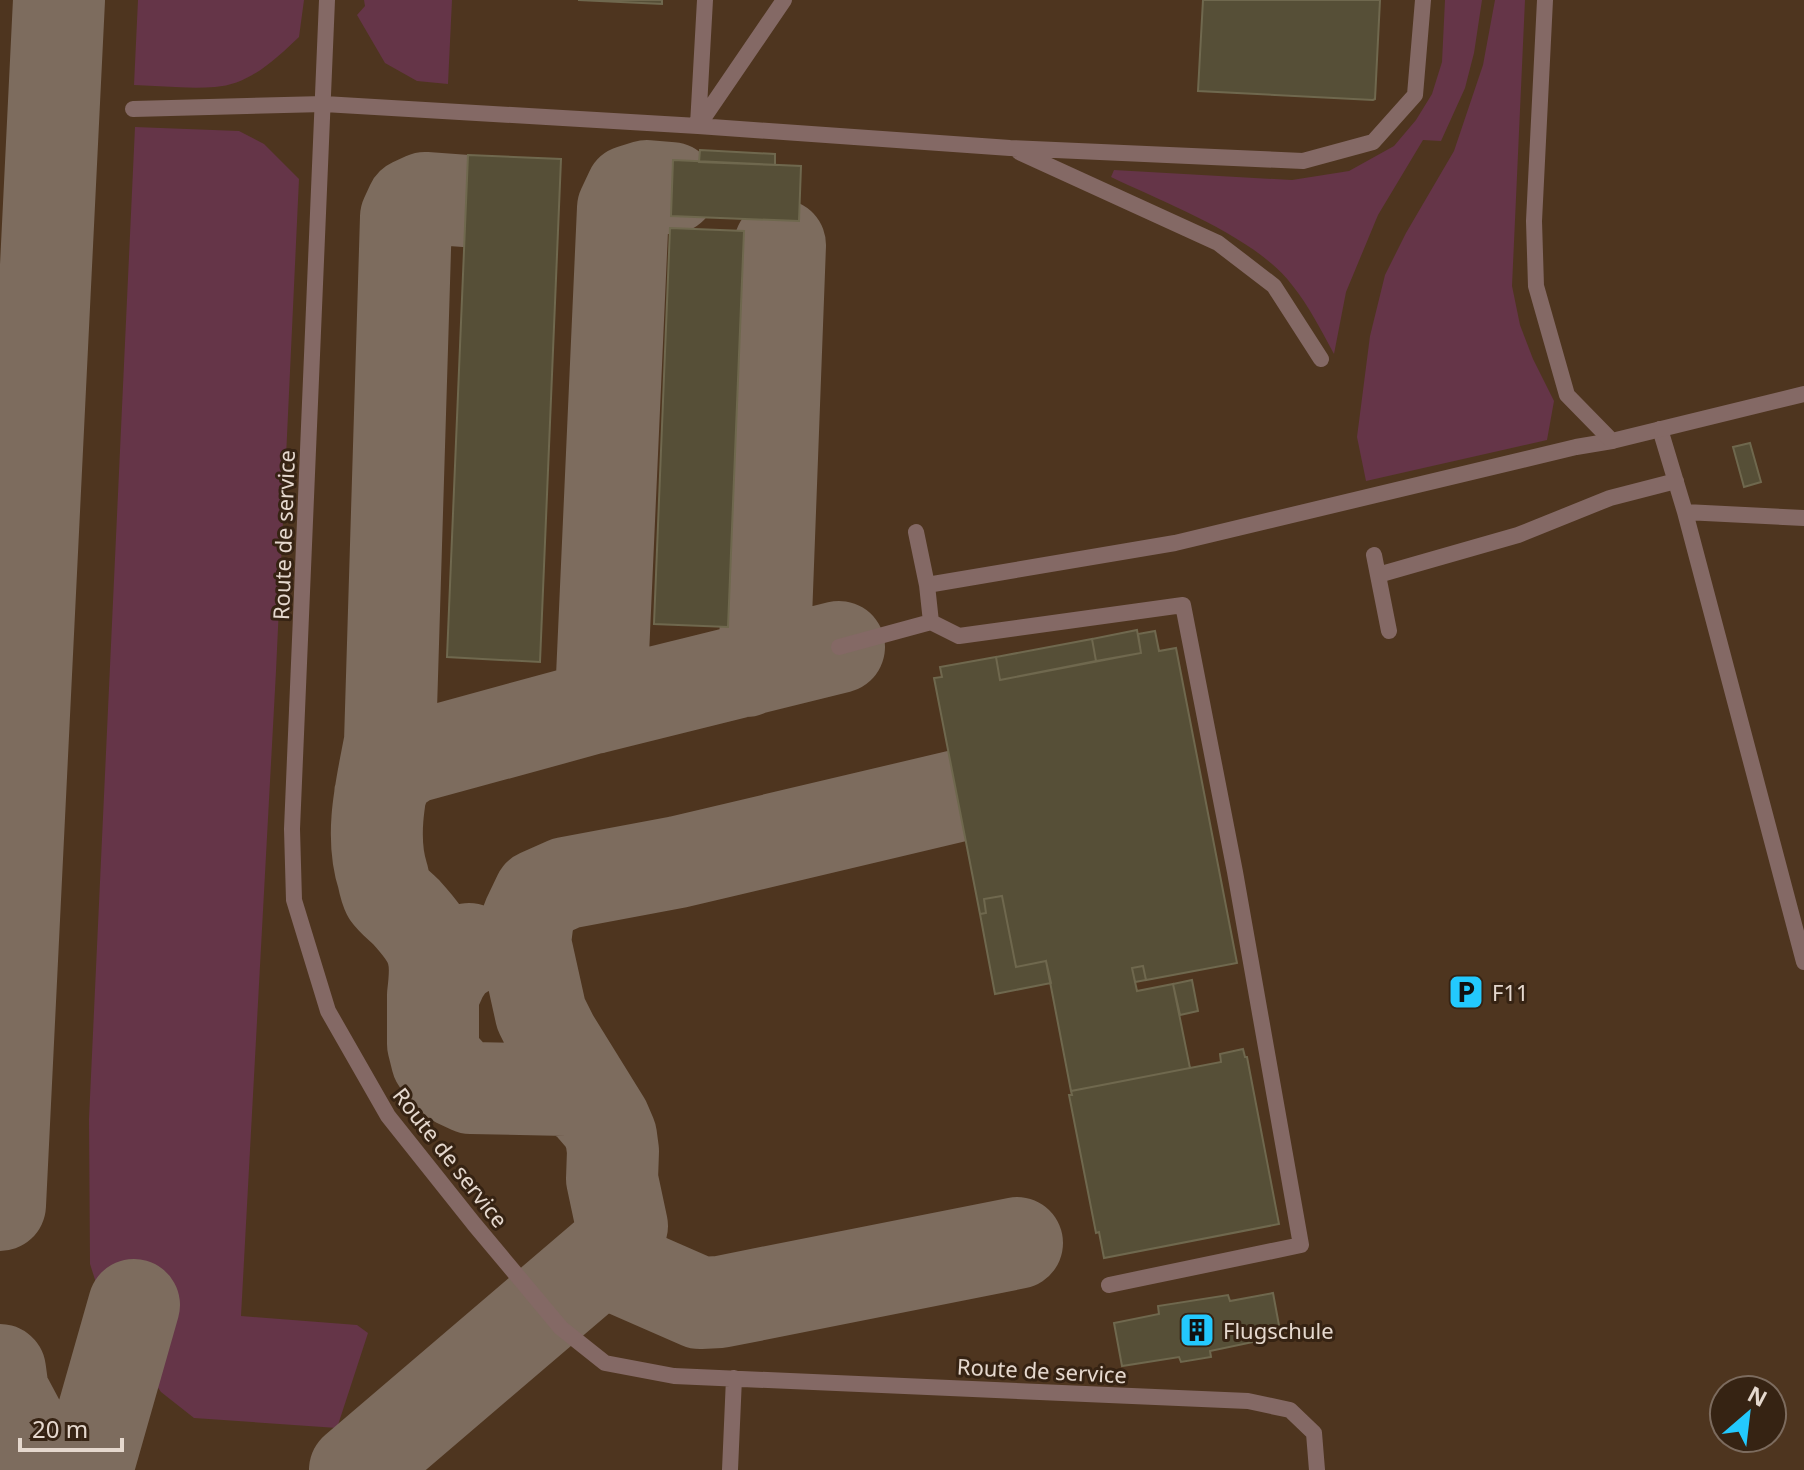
<svg xmlns="http://www.w3.org/2000/svg" width="1804" height="1470" font-family="'Noto Sans',sans-serif">
<rect width="100%" height="100%" fill="#402d1c"/>
<path fill="#4e351f" fill-rule="evenodd" d="M 0,0 L 1804,0 L 1804,1470 L 0,1470 ZM 1724,1390 L 1772,1390 L 1772,1438 L 1724,1438 Z"/>
<path fill="#653548" d="M 138,0 L 304,0 L 299,37 C 276,59 249,85 215,87 C 189,89 161,86 134,85 Z
M 364,0 L 452,0 L 448,84 L 417,81 L 385,63 L 357,15 L 365,6 Z
M 1445,0 L 1482,0 L 1474,53 L 1465,88 L 1441,141 L 1423,140 L 1378,215 L 1346,292 L 1334,354 C 1321,330 1309,306 1292,285 C 1256,237 1165,203 1111,177 L 1114,170 L 1292,180 L 1349,171 L 1394,146 L 1416,120 L 1432,94 L 1442,62 Z
M 1495,0 L 1525,0 L 1512,286 L 1520,325 L 1533,359 L 1554,401 L 1547,440 L 1366,481 L 1357,437 L 1370,336 L 1385,275 L 1406,233 L 1454,151 L 1483,65 Z
M 135,127 L 239,131 L 264,144 L 299,179 L 276,671 L 241,1316 L 357,1325 L 368,1333 L 337,1428 L 194,1418 L 161,1392 L 105,1311 L 90,1264 L 89,1119 Z"/>
<g fill="none" stroke-linecap="round" stroke-linejoin="round">
<path stroke="#7d6c5e" stroke-width="92" d="M 746,671 L 757,660 L 765,644 L 780,245
M 593,708 L 601,699 L 623,208 L 631,191 L 647,186 L 671,188
M 380,795 L 388,773 L 410,758 L 593,708 L 839,647
M 469,949 L 452,960 L 442,975 L 433,995 L 433,1044 L 437,1060 L 456,1081 L 471,1088 L 567,1090 L 586,1100 L 605,1122
M 433,995 C 438,954 434,943 406,912 C 400,906 393,901 388,894 C 386,890 384,882 383,877 C 369,834 382,785 390,742 L 406,217 L 412,204 L 425,198 L 466,201
M 0,1205 L 59,0
M 592,1268 L 605,1266 L 620,1268 L 700,1303 L 720,1302 L 1017,1243
M 0,1370 L 3,1392 L 35,1452 L 54,1470
M 87,1470 L 134,1305
M 355,1470 L 616,1247 L 622,1226 L 612,1179 L 613,1151 L 611,1136 L 605,1122 L 553,1038 L 541,1014 L 525,942 L 528,918 L 539,895 L 566,883 L 678,862 L 957,796"/>
</g>
<path fill="#564f37" stroke="#6f684e" stroke-width="2" d="M 578,0 L 662,0 L 662,4 Z
M 1203,0 L 1380,0 L 1375,99 L 1373,100 L 1198,91 Z
M 700,150 L 775,154 L 775,165 L 699,162 Z
M 468,155 L 561,159 L 540,662 L 447,657 Z
M 673,160 L 801,166 L 799,221 L 671,216 Z
M 670,228 L 744,231 L 728,627 L 654,624 Z
M 1750,443 L 1761,482 L 1744,487 L 1733,447 Z
M 1137,630 L 1141,653 L 1096,661 L 1092,639 Z
M 1155,631 L 1159,651 L 1176,648 L 1237,963 L 1146,980 L 1143,966 L 1132,968 L 1137,991 L 1173,984 L 1190,1068 L 1071,1091 L 1046,961 L 1016,967 L 1002,896 L 984,899 L 986,913 L 980,914 L 934,678 L 942,677 L 940,667 L 996,657 L 1000,680 L 1141,653 L 1138,634 Z
M 1092,639 L 1096,661 L 1000,680 L 996,657 Z
M 1002,896 L 1016,967 L 1046,961 L 1051,983 L 995,994 L 980,914 L 986,913 L 984,899 Z
M 1143,966 L 1146,980 L 1135,982 L 1132,968 Z
M 1192,980 L 1198,1011 L 1180,1015 L 1173,984 Z
M 1243,1049 L 1245,1057 L 1247,1057 L 1279,1224 L 1104,1258 L 1099,1232 L 1096,1233 L 1069,1095 L 1072,1095 L 1071,1091 L 1221,1062 L 1220,1054 Z
M 1273,1293 L 1281,1336 L 1210,1351 L 1211,1357 L 1181,1362 L 1179,1357 L 1122,1366 L 1114,1323 L 1159,1314 L 1158,1306 L 1228,1295 L 1230,1301 Z"/>
<g fill="none" stroke-linecap="round" stroke-linejoin="round">
<path stroke="#846965" stroke-width="16" d="M 327,0 L 292,829 L 294,900 L 328,1011 L 388,1116 L 474,1224 L 561,1328 L 605,1363 L 674,1376 L 1248,1401 L 1290,1410 L 1314,1433 L 1317,1470
M 133,109 L 324,104 L 698,126 L 1010,148 L 1303,161 L 1373,142 L 1415,95 L 1423,0
M 698,125 L 705,0
M 698,126 L 784,0
M 1019,152 L 1218,243 L 1274,286 L 1321,359
M 1660,429 L 1685,512
M 1804,518 L 1685,512 L 1804,962
M 916,532 L 927,585
M 1374,555 L 1389,631
M 1378,575 L 1518,535 L 1610,498 L 1676,481
M 931,622 L 927,585 L 1175,543 L 1576,447 L 1612,441
M 839,647 L 931,622 L 959,636 L 1183,605 L 1235,872 L 1301,1245 L 1109,1285
M 730,1470 L 734,1378"/>
<path stroke="#846965" stroke-width="16" d="M 1545,0 L 1534,221 L 1536,286 L 1567,395 L 1612,441 L 1804,394"/>
</g>
<defs>
<symbol id="parking-square" viewBox="-11 -11 22 22"><rect x="-9" y="-9" width="18" height="18" rx="4" fill="#23c9fe" stroke="#362313"/><path d="M-3.5-5.5H1a3.5 3.5 0 0 1 0 7H-1V5.5H-3.5ZM-1-3.4V-.6H.8a1.4 1.4 0 0 0 0-2.8Z" fill="#111"/></symbol>
<symbol id="building-square" viewBox="-11 -11 22 22"><rect x="-9" y="-9" width="18" height="18" rx="4" fill="#23c9fe" stroke="#362313"/><path d="M-4-6H4V6H1V3H-1V6H-4ZM-2.5-4.3h1.7v1.8h-1.7ZM.8-4.3h1.7v1.8H.8ZM-2.5-1h1.7V.8h-1.7ZM.8-1h1.7V.8H.8Z" fill="#111"/></symbol>
</defs>
<g fill-rule="evenodd">
<use href="#parking-square" x="1446" y="972" width="40" height="40"/>
<use href="#building-square" x="1177" y="1310" width="40" height="40"/>
</g>
<g text-anchor="middle" dominant-baseline="central" stroke-width="6" stroke-linejoin="round" paint-order="stroke">
<g font-size="22" fill="#e5d8ce" stroke="#362313">
<text transform="translate(283 535) rotate(-88)">Route de service</text>
<text transform="translate(451 1157) rotate(52)">Route de service</text>
<text transform="translate(1042 1370) rotate(3)">Route de service</text>
</g>
<g font-size="22" fill="#e5d8ce" stroke="#362313" text-anchor="start">
<text x="1492" y="992">F11</text>
<text x="1223" y="1330">Flugschule</text>
</g>
</g>
<g transform="translate(1748 1414) rotate(28)"><circle r="38" fill="#362313" stroke="#7c6b5e" stroke-width="2"/>
<path d="M0-6L14 30L0 20L-14 30Z" fill="#23c9fe"/>
<text y="-12" font-size="22" font-weight="bold" text-anchor="middle" fill="#e5d8ce">N</text>
</g>
<path d="M20 1438v12h102v-12" fill="none" stroke="#e5d8ce" stroke-width="4"/>
<text x="32" y="1438" font-size="24" fill="#e5d8ce" stroke="#362313" stroke-width="6" paint-order="stroke">20 m</text>
</svg>
